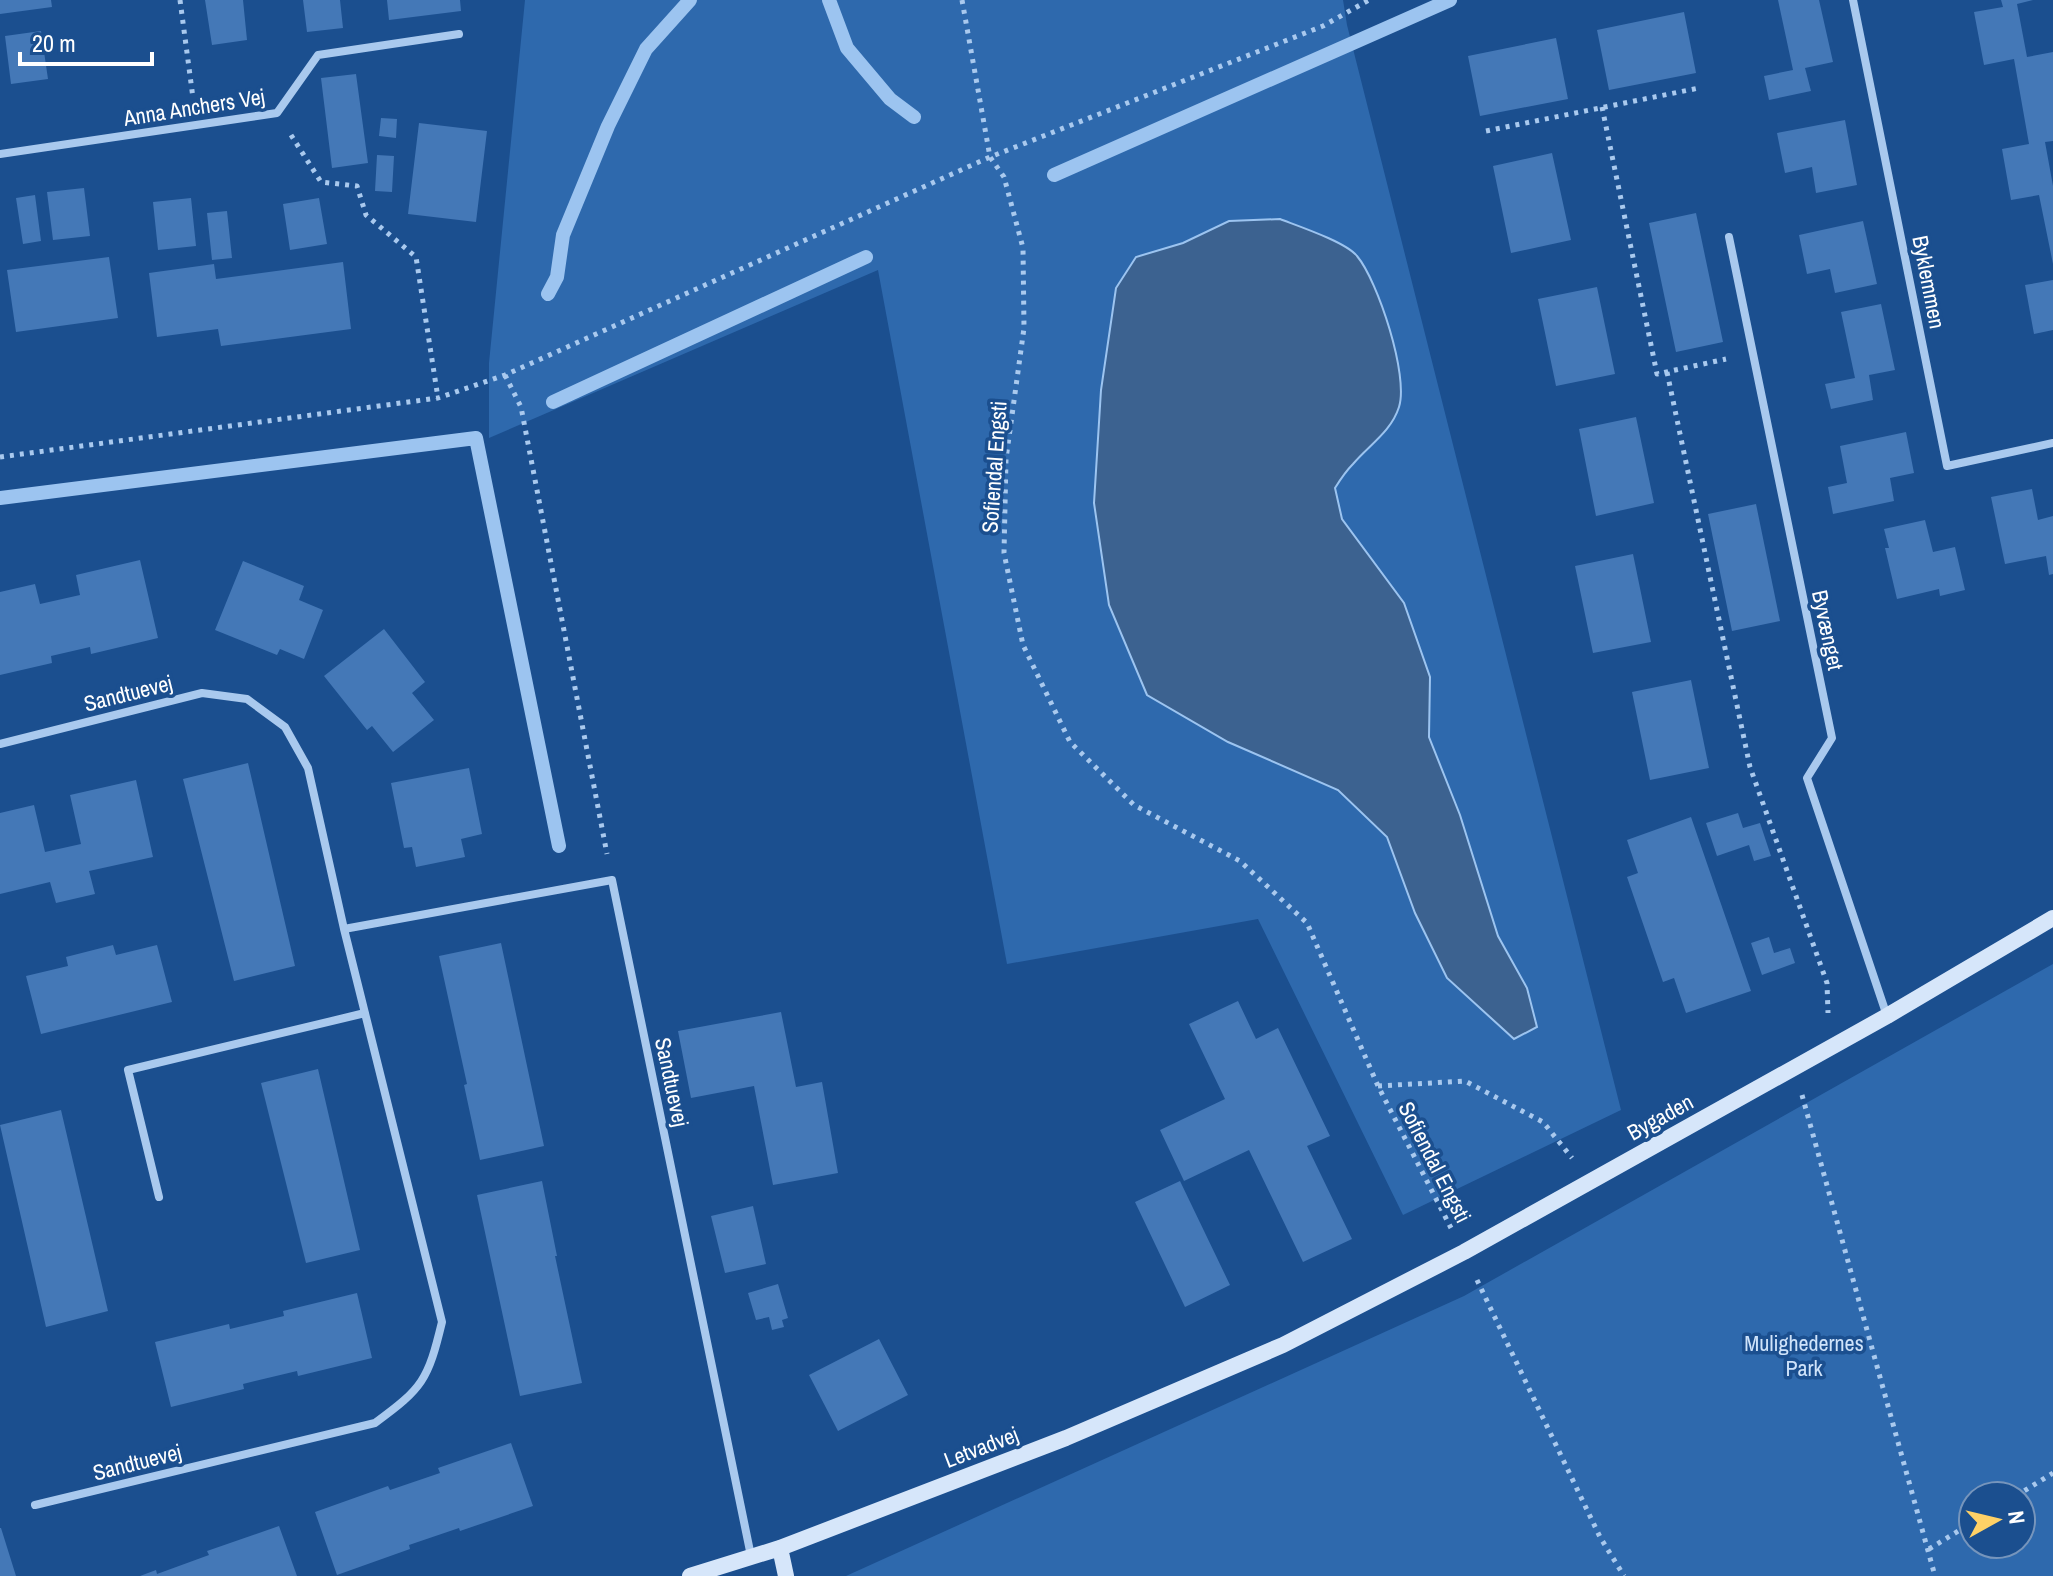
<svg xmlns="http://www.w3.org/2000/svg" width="2053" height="1576" font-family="'Archivo Narrow',sans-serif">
<rect width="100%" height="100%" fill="#1b4f8f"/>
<path fill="#2e69ad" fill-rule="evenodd" d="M 525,0 L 1343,0 L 1347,25 L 1621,1110 L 1403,1215 L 1258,919 L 1007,964 L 878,270 L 489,438 L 489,363 Z
M 2053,964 L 2053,1576 L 846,1576 L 1464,1296 ZM 1973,1496 L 2021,1496 L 2021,1544 L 1973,1544 Z"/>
<path fill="#3c6290" stroke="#9cc4f0" stroke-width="2" d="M 1280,219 C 1298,226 1346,242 1357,256 C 1378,281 1409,376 1399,407 C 1391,432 1369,445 1353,464 C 1346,471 1340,480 1335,488 L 1342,519 L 1404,603 L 1430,677 L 1429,737 L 1460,815 L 1498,936 L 1527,988 L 1537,1027 L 1514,1039 L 1447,978 L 1415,913 L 1387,837 L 1338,790 L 1228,742 L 1147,695 L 1109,605 L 1094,503 L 1101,390 L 1116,288 L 1136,257 L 1183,243 L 1229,221 Z"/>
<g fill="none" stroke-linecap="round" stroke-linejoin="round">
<path stroke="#9cc4f0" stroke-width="14" d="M 829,0 L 847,48 L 890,99 L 914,117
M 1054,175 L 1450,0
M 548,294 L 557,277 L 563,235 L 608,126 L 646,49 L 690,0
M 553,402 L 866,257
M 0,498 L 476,438 L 559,846"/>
</g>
<path fill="#4478b7" d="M 0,0 L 51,0 L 52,7 L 0,14 Z
M 205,0 L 243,0 L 247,40 L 212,45 Z
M 303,0 L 340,0 L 343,28 L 307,32 Z
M 387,0 L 460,0 L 461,11 L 389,20 Z
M 1778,0 L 1819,0 L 1833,62 L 1805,68 L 1811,91 L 1769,100 L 1764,76 L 1793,70 Z
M 2001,0 L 2033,0 L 2017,4 L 2027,57 L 2053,52 L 2053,141 L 2045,142 L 2053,186 L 2053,264 L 2039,195 L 2011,200 L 2002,149 L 2029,144 L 2014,59 L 1984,65 L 1974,12 L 2003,7 Z
M 1684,12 L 1696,73 L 1609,90 L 1597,30 Z
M 41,31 L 48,79 L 11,84 L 5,36 Z
M 1556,38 L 1568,99 L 1480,116 L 1468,56 Z
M 356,74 L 368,163 L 332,168 L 321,78 Z
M 381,118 L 397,119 L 396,138 L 379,136 Z
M 1845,120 L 1857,185 L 1816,193 L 1812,167 L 1785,173 L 1777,133 Z
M 419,123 L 487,131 L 476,222 L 408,214 Z
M 1552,153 L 1571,240 L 1511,253 L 1493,166 Z
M 377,155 L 394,156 L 392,192 L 375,191 Z
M 84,188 L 90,236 L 53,240 L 47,192 Z
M 35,195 L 41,241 L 23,244 L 16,198 Z
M 191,198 L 196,246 L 158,250 L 153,202 Z
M 319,198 L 327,244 L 290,250 L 283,204 Z
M 227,211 L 232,258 L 212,260 L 207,213 Z
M 1696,213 L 1723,342 L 1676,352 L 1649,223 Z
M 1863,221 L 1877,284 L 1835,293 L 1830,269 L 1807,274 L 1799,235 Z
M 109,257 L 118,318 L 16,332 L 7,270 Z
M 343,262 L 351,329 L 221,346 L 218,329 L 157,337 L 149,273 L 214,264 L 216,279 Z
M 2053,280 L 2053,330 L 2034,334 L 2025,285 Z
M 1597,287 L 1615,374 L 1556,386 L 1538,299 Z
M 1881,304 L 1895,370 L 1869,375 L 1873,400 L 1831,409 L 1825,384 L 1855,378 L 1841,312 Z
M 1636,417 L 1654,503 L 1596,516 L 1579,429 Z
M 1906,432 L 1914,473 L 1890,478 L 1894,501 L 1833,514 L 1828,487 L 1847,483 L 1840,446 Z
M 2032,489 L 2038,520 L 2053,516 L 2053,574 L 2049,575 L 2046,556 L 2005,564 L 1991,497 Z
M 1756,504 L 1780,621 L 1732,631 L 1708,514 Z
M 1925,520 L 1933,552 L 1955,547 L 1965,590 L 1940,596 L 1939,589 L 1897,599 L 1885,548 L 1889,548 L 1884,529 Z
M 1633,554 L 1651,642 L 1593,653 L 1575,566 Z
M 140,560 L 158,638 L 91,654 L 90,647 L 51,656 L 52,663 L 0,675 L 0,592 L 35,584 L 40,604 L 80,595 L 76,575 Z
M 243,561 L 304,586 L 299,600 L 323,610 L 304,659 L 280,649 L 277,655 L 215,630 Z
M 384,629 L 425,682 L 412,693 L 434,720 L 393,752 L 372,726 L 367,730 L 324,676 Z
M 1691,680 L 1709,768 L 1650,780 L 1632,692 Z
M 248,763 L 295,966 L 234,981 L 183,779 Z
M 469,768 L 482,834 L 461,839 L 465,857 L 416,867 L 412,847 L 404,848 L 391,783 Z
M 136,780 L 153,857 L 89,871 L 95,894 L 56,903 L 50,882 L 0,894 L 0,813 L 34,805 L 45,852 L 81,844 L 70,795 Z
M 1738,813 L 1743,828 L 1760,823 L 1771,856 L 1754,861 L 1749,845 L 1717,856 L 1706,823 Z
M 1691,817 L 1751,991 L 1686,1013 L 1674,978 L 1663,982 L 1627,877 L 1638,873 L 1627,840 Z
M 1769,937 L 1774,953 L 1790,948 L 1795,963 L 1762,975 L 1751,943 Z
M 501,943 L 544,1146 L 480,1160 L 464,1085 L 467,1084 L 439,956 Z
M 113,945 L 116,955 L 157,945 L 172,1002 L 41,1034 L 26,976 L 68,966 L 66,957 Z
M 1238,1001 L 1256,1039 L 1278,1028 L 1330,1136 L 1307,1146 L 1352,1239 L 1303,1262 L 1249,1150 L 1184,1181 L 1160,1130 L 1225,1099 L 1189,1024 Z
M 781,1012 L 796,1087 L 822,1082 L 838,1173 L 773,1185 L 754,1086 L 691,1098 L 678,1031 Z
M 318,1069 L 360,1250 L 306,1263 L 261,1083 Z
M 61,1110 L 108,1311 L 46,1327 L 0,1125 Z
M 542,1181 L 557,1256 L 555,1256 L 582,1383 L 520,1396 L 477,1195 Z
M 1180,1181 L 1230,1285 L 1185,1307 L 1135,1202 Z
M 753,1206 L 766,1264 L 725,1273 L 711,1216 Z
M 778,1284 L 788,1318 L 782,1320 L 784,1327 L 772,1330 L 769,1317 L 756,1320 L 748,1293 Z
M 357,1293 L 372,1358 L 298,1376 L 297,1371 L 243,1384 L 244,1389 L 171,1407 L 155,1342 L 229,1324 L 230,1329 L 284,1316 L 283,1311 Z
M 879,1339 L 908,1395 L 838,1431 L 809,1375 Z
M 511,1443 L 533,1506 L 460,1531 L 459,1528 L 409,1545 L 410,1549 L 337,1575 L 315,1512 L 388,1486 L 390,1490 L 440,1473 L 438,1468 Z
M 279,1526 L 297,1576 L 140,1576 L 156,1570 L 157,1574 L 209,1555 L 207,1551 Z
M 0,1528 L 1,1528 L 16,1576 L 0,1576 Z"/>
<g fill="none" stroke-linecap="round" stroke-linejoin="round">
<path stroke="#a9c9ee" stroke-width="5" stroke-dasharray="4 6" stroke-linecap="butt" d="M 180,0 L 193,98
M 962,0 L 990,157 L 1004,177 L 1023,248 L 1024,328 L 1006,459 L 1004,553 L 1023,645 L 1070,742 L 1134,805 L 1240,861 L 1307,923 L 1378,1086 L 1451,1228
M 1602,107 L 1657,374 L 1726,359
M 1486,131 L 1699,88
M 291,135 L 321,182 L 357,186 L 366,215 L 416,257 L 438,398
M 1667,372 L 1750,767 L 1827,983 L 1828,1013
M 505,375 L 521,407 L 607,854
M 0,457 L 438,398 L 505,375 L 990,157 L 1323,26 L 1369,0
M 1378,1086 L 1465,1081 L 1543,1122 L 1572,1158
M 1802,1095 L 1935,1576
M 1477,1280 L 1600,1537 L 1624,1576
M 2016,1496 L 2053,1473
M 1929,1549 L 1973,1522"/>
<path stroke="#a9c9ee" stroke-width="8" d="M 1853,0 L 1947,466 L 2053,443
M 0,154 L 277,113 L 318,55 L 459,34
M 1729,237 L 1832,738 L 1807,778 L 1887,1016
M 0,744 L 202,693 L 247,699 L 285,727 L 308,768 L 344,929 L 442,1322 C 428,1380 423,1388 375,1423 L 35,1505
M 344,929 L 612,880 L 751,1556
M 159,1197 L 128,1070 L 365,1013"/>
<path stroke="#d6e6fa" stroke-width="16" d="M 780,1548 L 786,1576
M 690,1576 L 780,1548 L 1066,1438 L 1283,1345 L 1464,1252 L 1887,1016 L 2053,918"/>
</g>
<g text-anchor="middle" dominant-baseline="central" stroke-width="7" stroke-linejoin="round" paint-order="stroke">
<g font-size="22" fill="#fff" stroke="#1b4f8f">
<text transform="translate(194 107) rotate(-9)">Anna Anchers Vej</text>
<text transform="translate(1929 282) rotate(79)">Byklemmen</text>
<text transform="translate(994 467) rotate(-86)">Sofiendal Engsti</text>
<text transform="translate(1828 630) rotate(78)">Byvænget</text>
<text transform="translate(128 693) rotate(-14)">Sandtuevej</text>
<text transform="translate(672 1082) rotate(78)">Sandtuevej</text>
<text transform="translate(1660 1117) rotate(-29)">Bygaden</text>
<text transform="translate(1435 1162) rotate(63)">Sofiendal Engsti</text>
<text transform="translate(981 1447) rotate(-21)">Letvadvej</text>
<text transform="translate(137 1462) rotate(-14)">Sandtuevej</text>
</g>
<g font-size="22" fill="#cfe3fa" stroke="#1b4f8f">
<text x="1804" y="1343">Mulighedernes<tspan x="1804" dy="25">Park</tspan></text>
</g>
</g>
<g transform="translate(1997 1520) rotate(82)"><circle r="38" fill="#1b4f8f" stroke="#7695bc" stroke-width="2"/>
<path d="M0-6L14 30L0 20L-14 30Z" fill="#ffd166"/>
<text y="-12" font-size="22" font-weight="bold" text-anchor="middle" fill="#ffffff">N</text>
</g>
<path d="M20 52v12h132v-12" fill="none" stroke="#ffffff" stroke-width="4"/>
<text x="32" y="52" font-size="24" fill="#ffffff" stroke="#1b4f8f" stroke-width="6" paint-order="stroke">20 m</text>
</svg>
